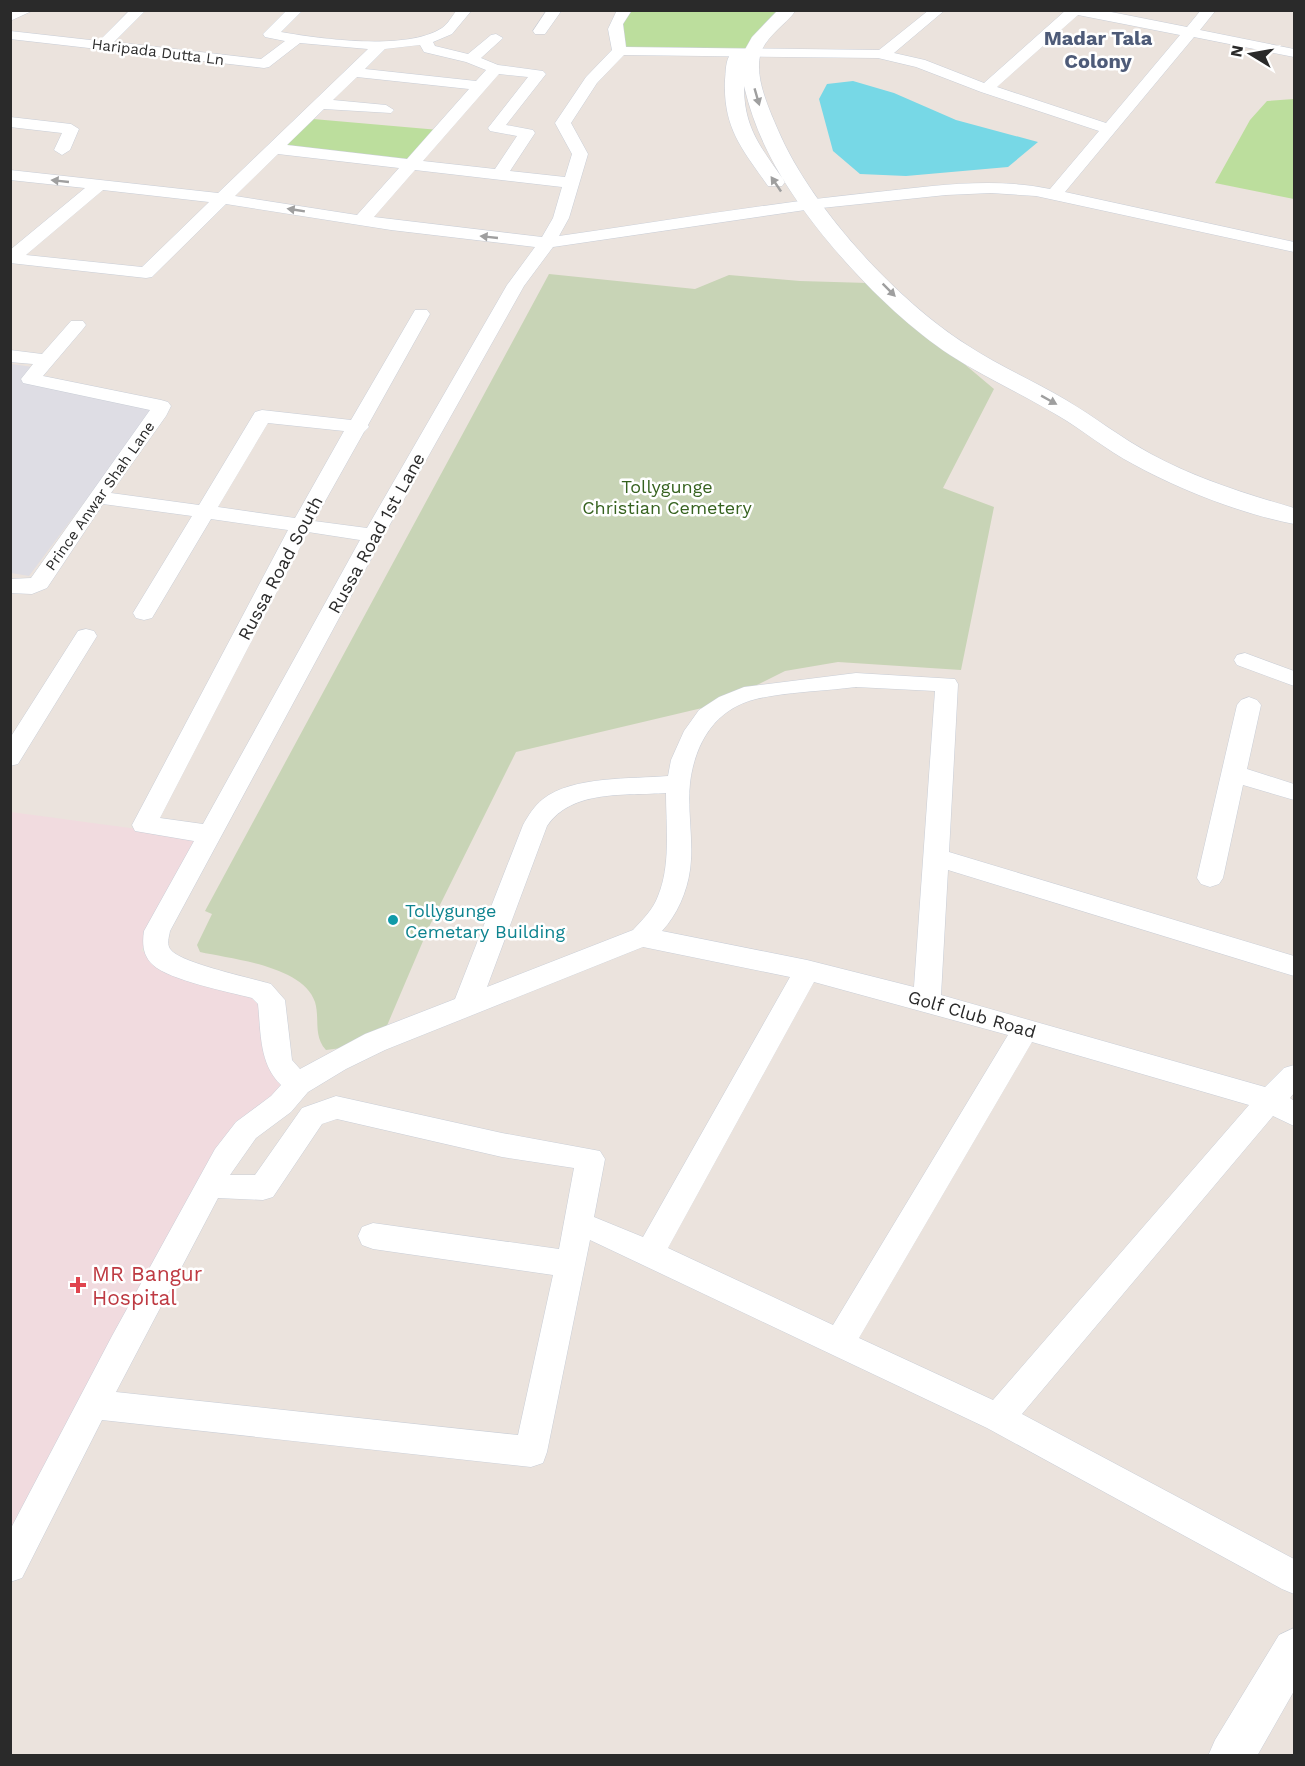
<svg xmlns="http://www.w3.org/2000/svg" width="1305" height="1766" font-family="'Work Sans',sans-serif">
<rect width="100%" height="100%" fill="#ebe3dd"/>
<path fill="#dedde4" d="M 11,364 L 40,368 L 30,379 L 154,409 L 29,576 L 11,573 Z"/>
<path fill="#f1dbdf" d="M 11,812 L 204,838 L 141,951 L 264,994 L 268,1067 L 282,1085 L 11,1536 Z"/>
<path fill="#bcde9d" d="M 628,11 L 795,11 L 759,49 L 622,48 L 620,18 Z
M 1294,99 L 1294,199 L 1215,183 L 1250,120 L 1267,101 Z
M 313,119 L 439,130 L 409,163 L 281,147 Z"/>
<path fill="#c8d4b6" d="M 549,274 L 695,289 L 729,275 L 800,281 L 868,283 L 994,389 L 943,488 L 994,507 L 961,670 L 838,662 L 785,671 L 719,704 L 516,752 L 429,927 L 383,1035 L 357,1046 L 326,1050 C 313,1036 320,1019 315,1002 C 303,966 232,959 200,952 L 197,945 L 212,914 L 205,911 Z"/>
<path fill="#77d8e6" d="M 853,81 L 894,93 L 956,120 L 1038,142 L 1008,167 L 906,176 L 860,174 L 833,151 L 819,99 L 827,84 Z"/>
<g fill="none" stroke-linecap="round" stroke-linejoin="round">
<defs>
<path id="minor" d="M 13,10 L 34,10 L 10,21 L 10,12 Z
M 130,10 L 146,10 L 114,42 L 261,59 L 285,41 L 265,37 L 263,34 L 287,10 L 303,10 L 281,32 C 321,39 407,51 442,28 C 448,24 452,16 457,10 L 472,10 L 452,34 L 433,42 L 435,46 L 468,54 L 491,35 L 496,34 L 503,38 L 481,58 L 498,65 L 543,71 L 546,74 L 506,125 L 533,130 L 535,133 L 510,171 L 565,177 L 572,154 L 555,123 L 586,77 L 612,50 L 608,29 L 617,10 L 632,10 L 623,24 L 626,47 L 879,50 L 929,10 L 945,10 L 894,53 L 925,60 L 984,83 L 1066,10 L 1101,10 L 1187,27 L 1201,10 L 1216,10 L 1200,30 L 1294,49 L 1294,57 L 1194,37 L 1065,192 L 1294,242 L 1294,252 L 1036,196 L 991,193 L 946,195 L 812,209 L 553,247 L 524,286 L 384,535 L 170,931 C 169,937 166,945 171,950 C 181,963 251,978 271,984 L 285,1000 L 292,1060 L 300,1069 L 365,1034 L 455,999 L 523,825 C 528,816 534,806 543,799 C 572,776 632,779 668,776 L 671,760 L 684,731 L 699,710 L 719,697 L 744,687 L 856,673 L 955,679 L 958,684 L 949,852 L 1294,956 L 1294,976 L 948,870 L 941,995 L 1265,1087 L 1284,1068 L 1294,1065 L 1294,1093 L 1290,1098 L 1294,1101 L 1294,1126 L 1273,1116 L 1022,1414 L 1294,1559 L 1294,1594 L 1282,1589 L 987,1428 L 590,1240 L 547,1452 L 543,1463 L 531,1467 L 102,1420 L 22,1578 L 10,1582 L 10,1530 L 112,1336 L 215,1149 L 236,1122 L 271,1096 L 281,1085 C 259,1064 261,1032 258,1004 L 252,998 C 229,992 169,980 153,965 C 143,956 142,944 144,931 L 194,841 L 135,831 L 132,825 L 288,530 L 211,519 L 155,613 L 152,618 L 144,620 L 136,618 L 133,613 L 192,516 L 103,504 L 47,588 L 32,594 L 10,593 L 10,579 L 31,578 L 150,410 L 23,383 L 21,379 L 33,364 L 10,362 L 10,350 L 42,354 L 71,321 L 83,321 L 86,325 L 83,329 L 43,376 L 161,400 L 168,402 L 171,406 L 166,416 L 111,493 L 199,505 L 255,412 L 262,410 L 351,420 L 415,310 L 427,310 L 430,314 L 368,425 L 369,427 L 364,432 L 314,521 L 367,528 L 507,285 L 535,247 L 391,230 L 226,204 L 152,277 L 146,278 L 10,263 L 10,250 L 85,188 L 10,180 L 10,170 L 218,193 L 368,49 L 300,43 L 269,67 L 264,68 L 10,39 L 10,31 L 99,41 ZM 1078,15 L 1180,35 L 1106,123 L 997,87 ZM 420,45 L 424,52 L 466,62 L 486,70 L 476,81 L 365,69 L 385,49 ZM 624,55 L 878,58 L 916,67 L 981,92 L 1099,131 L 1050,189 C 992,177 934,186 877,192 C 770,203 665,221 559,236 L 569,218 L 588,154 L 571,123 L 597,83 ZM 499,74 L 528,77 L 488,128 L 490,131 L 517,136 L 495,169 L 423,161 ZM 357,77 L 469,89 L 407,159 L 287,145 L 324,109 L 391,113 L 394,110 L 386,105 L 333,100 ZM 278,154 L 399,168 L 357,215 L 235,196 ZM 415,170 L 562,187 L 553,218 L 542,237 L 374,217 ZM 103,190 L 209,202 L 142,267 L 26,255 ZM 268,423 L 344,431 L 295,518 L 218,507 ZM 308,532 L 360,540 L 203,824 L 160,818 ZM 856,687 L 935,691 L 914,987 L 807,960 L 662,931 C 677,915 687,892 690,870 C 694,841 687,811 690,783 C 695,743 715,709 756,699 C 786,692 825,691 856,687 ZM 666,793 C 666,826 671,865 658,896 C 653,910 642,920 633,930 L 487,987 L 547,826 C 572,789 626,796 666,793 ZM 643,947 L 790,977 L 643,1237 L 594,1217 L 605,1159 L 600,1151 L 502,1133 L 336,1096 L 302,1108 L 255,1175 L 230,1175 L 256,1138 L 291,1112 L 308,1092 L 346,1069 L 385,1050 ZM 814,982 L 1008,1035 L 833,1325 L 668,1248 ZM 1032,1042 L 1249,1105 L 993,1400 L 859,1338 ZM 337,1119 L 502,1157 L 574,1168 L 559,1249 L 373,1223 L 362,1227 L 358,1236 L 362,1245 L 373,1249 L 553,1275 L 518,1435 L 116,1392 L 218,1198 L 263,1200 L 273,1197 L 322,1124 Z
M 547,10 L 562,10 L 545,34 L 535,34 L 533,31 Z
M 10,117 L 71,124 L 79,129 L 70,150 L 62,155 L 54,150 L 62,133 L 10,127 Z
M 86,629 L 94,631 L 97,636 L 18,764 L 10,766 L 10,738 L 78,631 Z
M 1245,653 L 1294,671 L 1294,686 L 1237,665 L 1234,660 L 1237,655 Z
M 1249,697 L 1257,700 L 1261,705 L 1247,769 L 1294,784 L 1294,800 L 1243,785 L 1223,878 L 1219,884 L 1210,887 L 1201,884 L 1197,878 L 1237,705 L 1241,700 Z"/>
<path id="tertiary" d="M 778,10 L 796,10 C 786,25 764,37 760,56 C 755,79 769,109 778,130 C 810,206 897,301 967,345 C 999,366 1034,381 1066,400 C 1095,417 1121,438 1151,454 C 1195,478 1246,494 1294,508 L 1294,524 C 1242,514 1180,490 1133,464 C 1106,450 1083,430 1057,415 C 1022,394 984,377 950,355 C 883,311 799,219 765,146 C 756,127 749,107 744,86 C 744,130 762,148 785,182 L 782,186 L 768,186 C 742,149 723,128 725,80 C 726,72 725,61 731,53 L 743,53 L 752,37 Z
M 1294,1628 L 1294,1691 L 1257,1756 L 1208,1756 L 1215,1740 L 1279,1635 Z"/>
</defs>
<use href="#minor" stroke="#c9ced7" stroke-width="1"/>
<use href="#tertiary" stroke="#c9ced7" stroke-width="1"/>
<use href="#minor" fill="#fff" fill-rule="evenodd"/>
<use href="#tertiary" fill="#fff" fill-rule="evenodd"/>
</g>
<defs><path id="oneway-solid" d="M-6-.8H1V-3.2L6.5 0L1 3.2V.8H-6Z" transform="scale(1.5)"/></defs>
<g fill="#9f9f9f">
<use href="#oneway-solid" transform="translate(757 97) rotate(74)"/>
<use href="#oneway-solid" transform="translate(60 181) rotate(-174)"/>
<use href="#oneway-solid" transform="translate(776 184) rotate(-124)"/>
<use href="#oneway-solid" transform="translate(296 210) rotate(-171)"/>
<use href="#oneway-solid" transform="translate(489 237) rotate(-174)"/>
<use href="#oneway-solid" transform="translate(889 290) rotate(45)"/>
<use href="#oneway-solid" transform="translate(1049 400) rotate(29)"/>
</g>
<circle fill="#0f9aa8" stroke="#fff" stroke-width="2" cx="393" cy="920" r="6"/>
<path fill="#e0444e" stroke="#fff" stroke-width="2" d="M75 1276h6v6h6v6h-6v6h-6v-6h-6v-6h6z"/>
<g text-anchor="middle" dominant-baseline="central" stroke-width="5" stroke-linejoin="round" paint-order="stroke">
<g font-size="15" fill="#2a2a2a" stroke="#fff">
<text transform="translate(158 52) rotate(7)">Haripada Dutta Ln</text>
<text transform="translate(100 496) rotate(-55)">Prince Anwar Shah Lane</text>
</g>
<g font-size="18" fill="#36621f" stroke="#fff">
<text x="667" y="486">Tollygunge<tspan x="667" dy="21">Christian Cemetery</tspan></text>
</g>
<g font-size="18" fill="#2a2a2a" stroke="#fff">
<text transform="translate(376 533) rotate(-61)">Russa Road 1st Lane</text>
<text transform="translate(280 568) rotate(-62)">Russa Road South</text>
<text transform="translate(972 1014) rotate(16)">Golf Club Road</text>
</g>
<g font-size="18" fill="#0d838f" stroke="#fff" text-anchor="start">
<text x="405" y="910">Tollygunge<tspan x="405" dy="21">Cemetary Building</tspan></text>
</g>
<g font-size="20" font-weight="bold" fill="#4e5b78" stroke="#fff">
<text x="1098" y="38">Madar Tala<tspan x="1098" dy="23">Colony</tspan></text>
</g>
<g font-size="21" fill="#be3a42" stroke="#fff" text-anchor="start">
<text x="92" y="1273">MR Bangur<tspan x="92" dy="24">Hospital</tspan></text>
</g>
</g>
<rect width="1305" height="1766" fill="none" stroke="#2a2a2a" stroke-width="24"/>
<g transform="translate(1251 54) rotate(281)" stroke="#ffffff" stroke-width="4.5" paint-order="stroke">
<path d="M0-4.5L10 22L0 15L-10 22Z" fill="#2a2a2a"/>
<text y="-9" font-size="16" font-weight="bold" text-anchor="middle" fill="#2a2a2a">N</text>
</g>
</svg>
